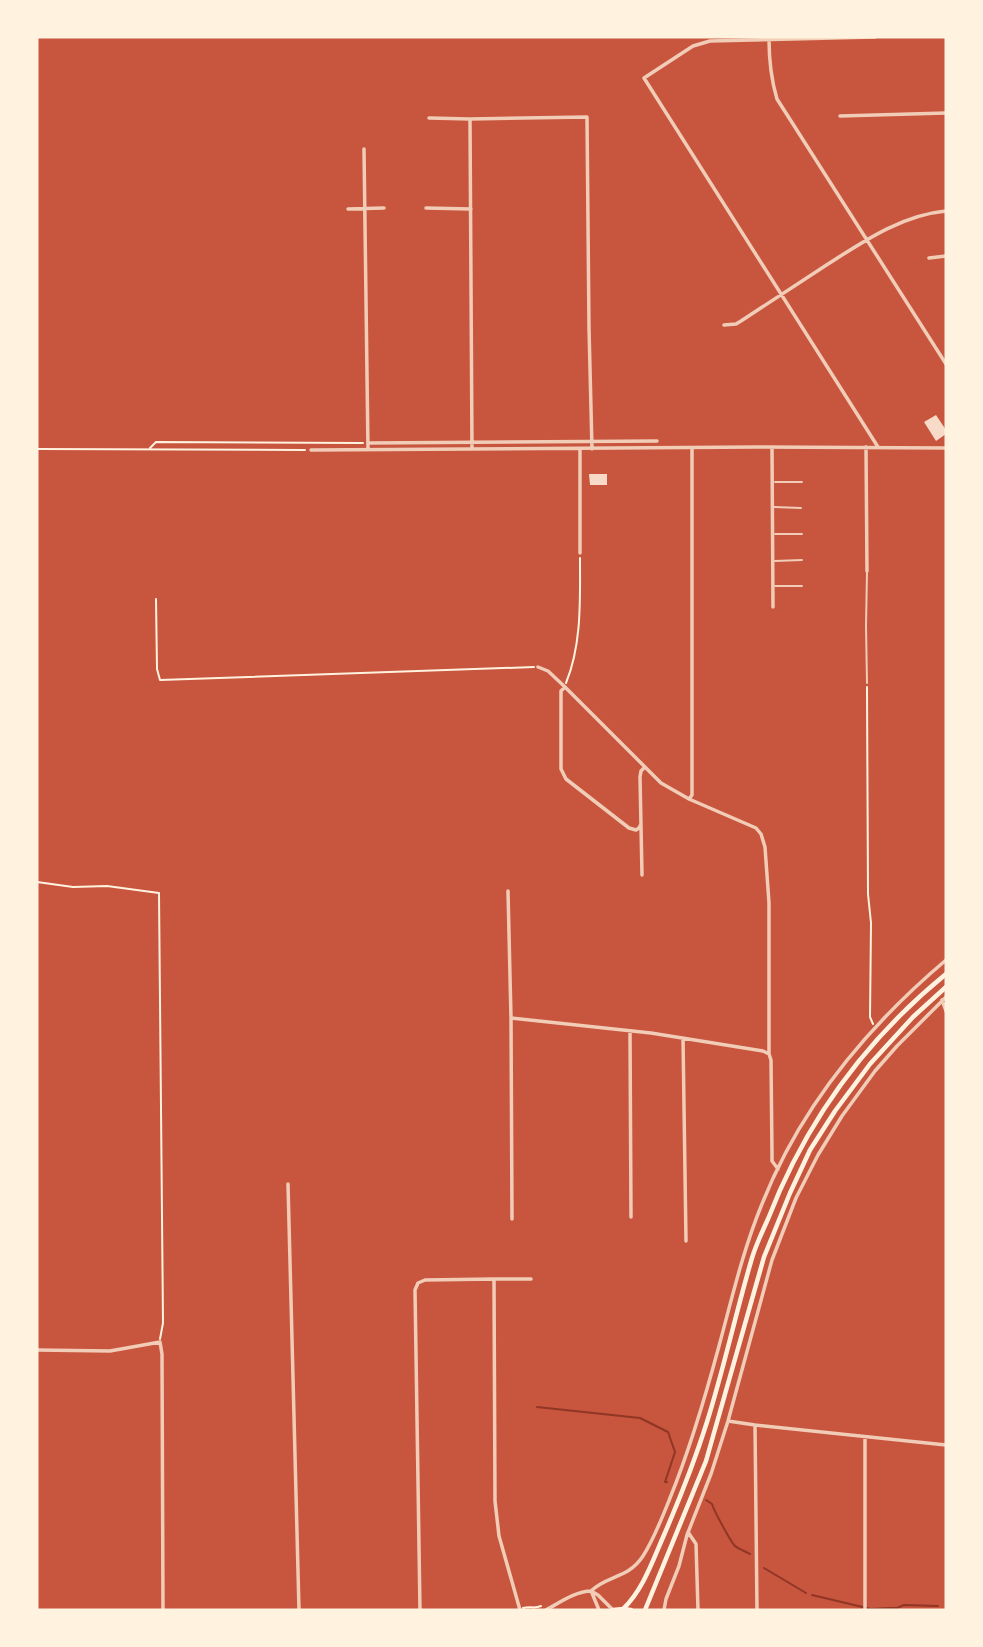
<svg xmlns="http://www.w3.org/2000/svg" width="983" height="1647" font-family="'Archivo Narrow',sans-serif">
<rect width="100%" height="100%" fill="#c8553d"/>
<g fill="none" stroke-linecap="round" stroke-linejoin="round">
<path stroke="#8f3625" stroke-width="2" d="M 537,1407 L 640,1418 L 668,1432 L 675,1452 L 665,1482 L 667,1482
M 706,1500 L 712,1504 C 714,1511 729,1538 734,1545 C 738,1549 745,1551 750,1554
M 764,1568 L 806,1593
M 812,1595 L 871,1609 L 889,1608 L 897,1608 L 904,1605 L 938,1606"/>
</g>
<path fill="#f7dbc8" d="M 936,415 L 946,430 L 946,434 L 936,441 L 924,422 Z
M 589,474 L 607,474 L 607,485 L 590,485 Z"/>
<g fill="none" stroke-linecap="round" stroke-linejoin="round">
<path stroke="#fff3e0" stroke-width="2" d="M 150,448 L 156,442 L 363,443
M 37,449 L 305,450
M 156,599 L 157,669 L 160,680 L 534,667
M 566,683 C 582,644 580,599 580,558
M 867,687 L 868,894 L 871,923 L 870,1017 L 873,1024
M 37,882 L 73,887 L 107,886 L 159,893 L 163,1323 L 160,1339
M 523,1608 C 530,1606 535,1609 541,1606"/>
<path stroke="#f1ccb7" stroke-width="2" d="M 775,482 L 802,482
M 774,507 L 801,508
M 775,534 L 802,534
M 775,561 L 802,560
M 867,572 L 866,626 L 867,683
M 775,586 L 802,586"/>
<path stroke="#f1ccb7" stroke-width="3.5" d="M 875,37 L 710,41 L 693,46 L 644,78 L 878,447
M 769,39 C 769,60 771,79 777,99 L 946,364
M 840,116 L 946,113
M 429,118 L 470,119 L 587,117 L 589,328 L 592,449
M 470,119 L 472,449
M 364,149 L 368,450
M 426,208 L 471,209
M 348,209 L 384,208
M 929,258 L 946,256
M 724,325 L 736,324 L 741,321 C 770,302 799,283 828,264 C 864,241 902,215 946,211
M 368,443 L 657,441
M 772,447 L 773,607
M 866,447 L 867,571
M 580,449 L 580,553
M 311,450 L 758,447 L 946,448
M 538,667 L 548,671 L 565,687 L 661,783 L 689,799 L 756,828 L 761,834 L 765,847 L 769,903 L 769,1054 L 771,1060 L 772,1154 L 772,1161 L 778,1169
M 565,687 L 561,691 L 561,769 L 566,779 L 629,828 L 636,830 L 639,828 L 641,824
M 689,799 L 692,795 L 692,449
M 642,875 L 640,777 L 641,771 L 644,768
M 508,891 L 511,1018 L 651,1033 L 763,1051 L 769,1054
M 942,1000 L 946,1011
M 511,1018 L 512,1219
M 630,1031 L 631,1217
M 683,1038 L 686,1241
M 288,1184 L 299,1610
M 495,1279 L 531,1279
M 37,1350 L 110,1351 L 160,1342 L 162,1354 L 163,1610
M 728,1421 L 755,1425 L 946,1445
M 755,1425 L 757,1610
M 865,1437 L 865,1610
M 688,1532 L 696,1544 L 698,1610
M 591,1591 L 598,1595 L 613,1610
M 592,1593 L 599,1610
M 420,1610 L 415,1290 L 418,1283 L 425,1280 L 494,1279 L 495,1501 L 499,1536 L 520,1610
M 546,1610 C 559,1603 576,1591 591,1591 C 607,1575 628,1579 643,1556 C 654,1539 662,1518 670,1498 C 690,1449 705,1398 719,1346 C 732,1298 743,1250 762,1204 C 800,1108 868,1026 946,960
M 664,1610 L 666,1599 L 679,1566 L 687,1535 L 711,1474 L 728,1421 L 772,1260 L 796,1198 L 818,1155 L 842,1116 L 875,1071 L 897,1046 L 946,997"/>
<path stroke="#fff3e0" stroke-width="4.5" d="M 623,1609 C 643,1590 653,1560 664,1535 C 680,1498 695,1460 707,1422 C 724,1368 736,1312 752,1258 C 756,1245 762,1232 768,1219 C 806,1121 865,1040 946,974
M 613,1610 L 623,1609 L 631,1610
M 645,1610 L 706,1461 L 764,1257 L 790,1193 L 810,1150 L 835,1111 L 870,1064 L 913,1017 L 946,987"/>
</g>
<rect width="983" height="1647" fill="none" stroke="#fff3e0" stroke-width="77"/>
</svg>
